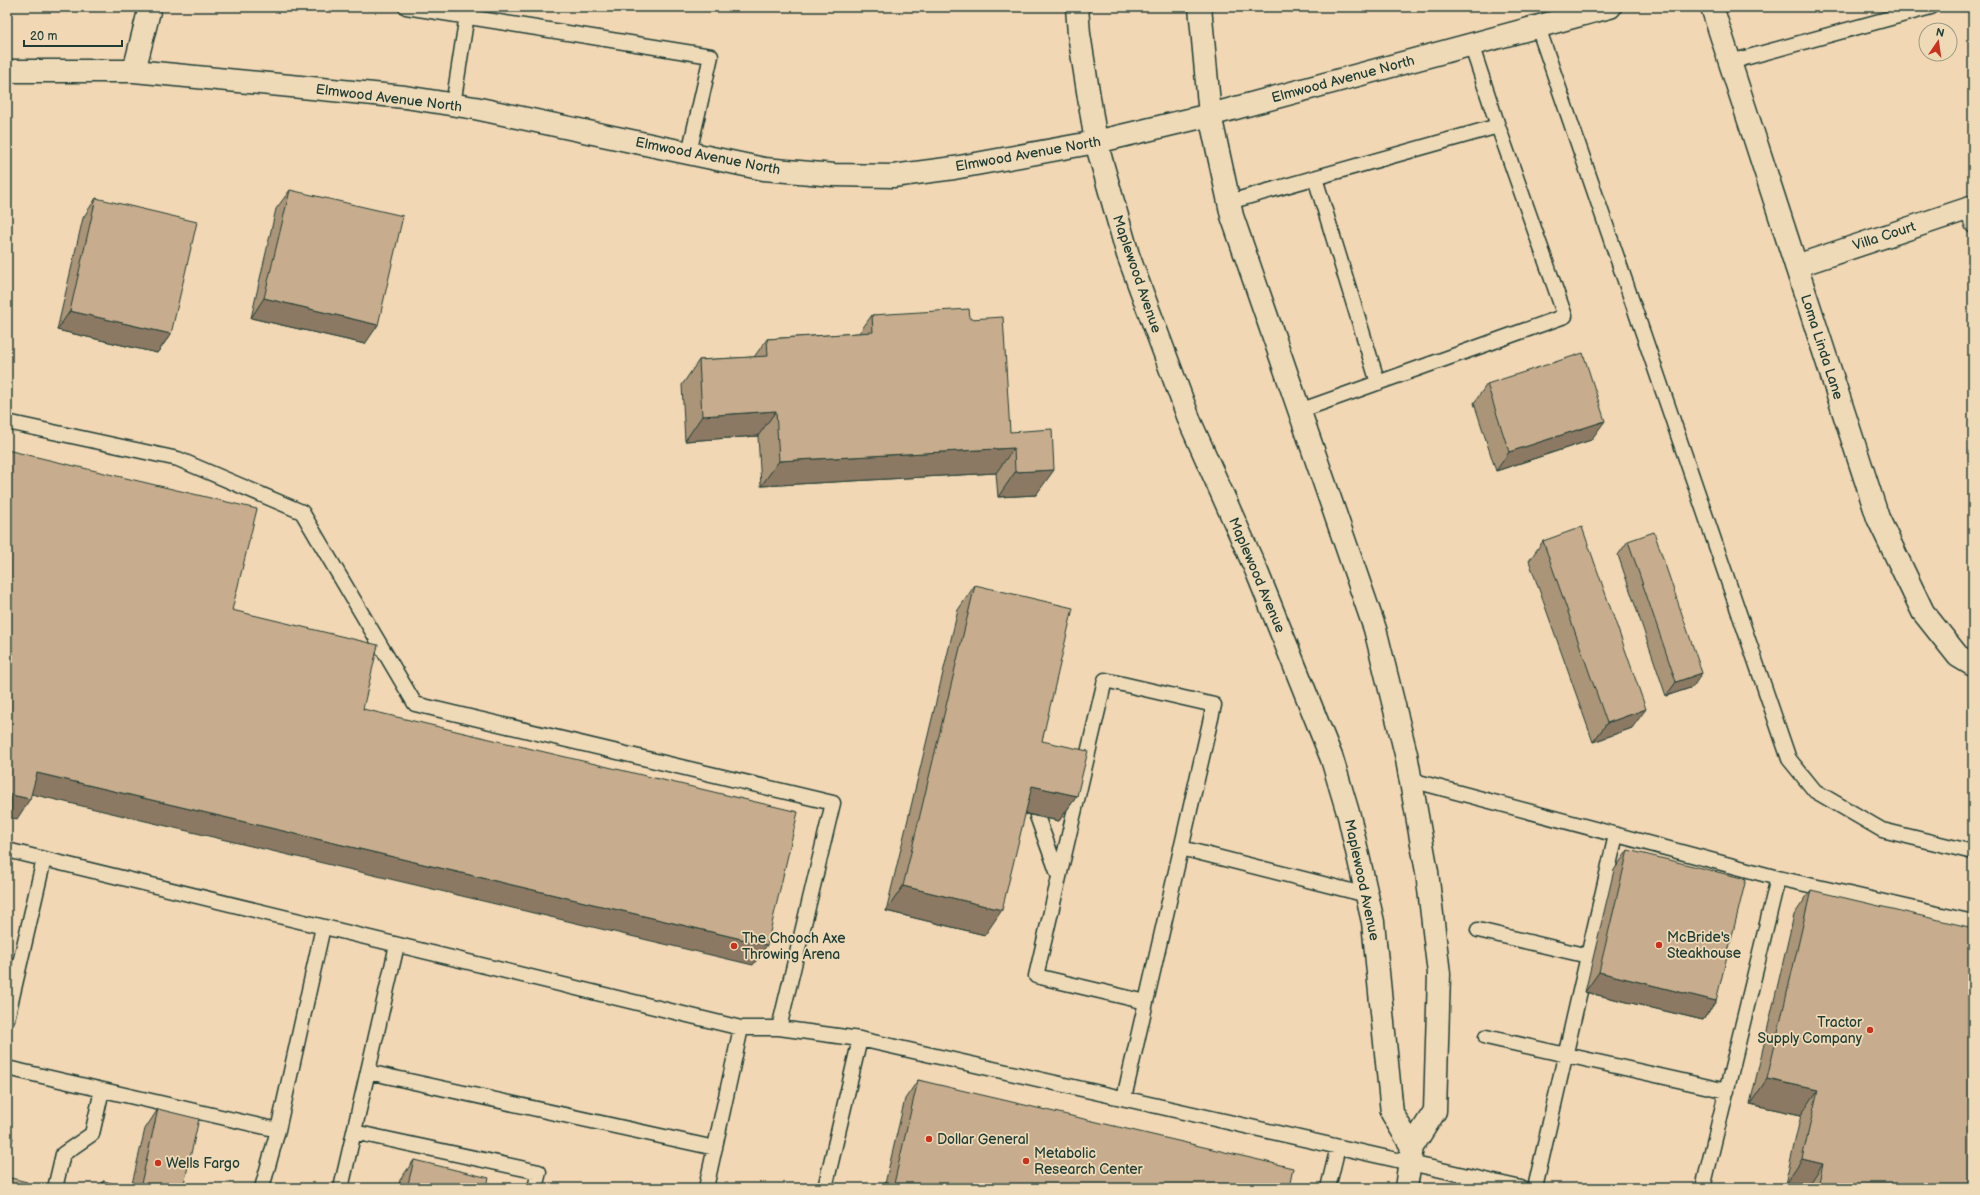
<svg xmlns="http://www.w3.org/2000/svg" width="1980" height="1195" font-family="'Balsamiq Sans',sans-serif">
<rect width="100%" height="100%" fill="#f1d7b4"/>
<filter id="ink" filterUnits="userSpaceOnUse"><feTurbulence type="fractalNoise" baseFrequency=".025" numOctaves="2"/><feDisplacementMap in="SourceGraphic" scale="8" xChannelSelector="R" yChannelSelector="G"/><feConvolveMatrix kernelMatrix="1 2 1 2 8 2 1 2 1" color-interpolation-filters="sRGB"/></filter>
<g filter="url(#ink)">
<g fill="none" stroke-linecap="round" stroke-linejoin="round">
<defs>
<path id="service" d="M 406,7 L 711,56 L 689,153
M 1538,27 L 1789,759 L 1815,791 L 1882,830 L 1973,852
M 1730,62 L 1931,7
M 453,105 L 468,8
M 1315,178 L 1378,383
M 1229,202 L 1498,126 L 1471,44
M 1966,209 L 1973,226
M 1299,411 L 1565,316 L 1498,126
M 7,422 L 178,459 L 302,512 L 415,704 L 833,803 L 779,1028 L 741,1028 L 7,850
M 1411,780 L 1778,878 L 1703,1188
M 1037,816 L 1059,877
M 1181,848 L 1367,895
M 1778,878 L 1973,922
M 1478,930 L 1588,956 L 1535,1188
M 1588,956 L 1616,835
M 7,1019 L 44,859
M 779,1028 L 860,1039 L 825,1188
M 1486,1037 L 1727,1091
M 860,1039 L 1521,1188
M 7,1068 L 278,1130 L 323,927
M 368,1072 L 715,1148
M 1124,1098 L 1214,705 L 1105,680 L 1036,976 L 1146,1002
M 354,1132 L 539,1172 L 535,1188
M 55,1188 L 63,1154 L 92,1134 L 102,1090
M 262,1188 L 278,1130
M 341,1188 L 397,945
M 706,1188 L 741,1028
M 1328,1188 L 1338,1147"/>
<path id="minor" d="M 1712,7 L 1878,518 L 1923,612 L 1958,656 L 1973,665
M 7,71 L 134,71 L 405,97 L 475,108 L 764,169 L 834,175 L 893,176 L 954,168 L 1096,142 L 1210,115 L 1610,7
M 134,71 L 150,7
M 1796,266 L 1973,207"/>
<path id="tertiary" d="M 1077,7 L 1079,34 L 1096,142 L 1128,255 L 1191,424 L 1257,572 L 1332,759 L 1349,816 L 1373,922 L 1392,1113 L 1412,1147
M 1200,7 L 1210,115 L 1232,216 L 1375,629 L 1406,754 L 1427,872 L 1439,974 L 1435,1111 L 1412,1147 L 1406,1188"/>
</defs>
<use href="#service" stroke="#1f3d34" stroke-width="17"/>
<use href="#minor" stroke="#1f3d34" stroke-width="25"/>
<use href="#tertiary" stroke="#1f3d34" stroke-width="25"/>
<use href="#service" stroke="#efdab8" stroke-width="14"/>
<use href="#minor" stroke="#efdab8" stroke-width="22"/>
<use href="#tertiary" stroke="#efdab8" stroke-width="22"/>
</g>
<path fill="#ab9579" stroke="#1f3d34" d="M 290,190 L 365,344 L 251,318 L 276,209 Z
M 96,198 L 171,334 L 157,353 L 57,330 L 83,218 Z
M 872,315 L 970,319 L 1010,432 L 1036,495 L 998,497 L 996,473 L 761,486 L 758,436 L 685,441 L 682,385 L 699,360 L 754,357 L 767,339 L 859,333 Z
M 1487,384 L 1591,440 L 1496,471 L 1474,403 Z
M 1543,541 L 1632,728 L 1593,742 L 1529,561 Z
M 1628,541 L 1693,687 L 1666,696 L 1618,555 Z
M 975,585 L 1042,741 L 1077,796 L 1059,821 L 1025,814 L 985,935 L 886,911 L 958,610 Z
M 1628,850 L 1716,1001 L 1703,1020 L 1585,992 L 1614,870 Z
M 1811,890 L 1973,1188 L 1802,1188 L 1785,1184 L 1801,1115 L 1750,1104 L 1794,915 Z
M 918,1080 L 1289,1188 L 884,1188 L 905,1099 Z
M 158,1109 L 183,1188 L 131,1188 L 145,1129 Z
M 414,1160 L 486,1188 L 398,1188 L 400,1180 Z
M 103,1181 L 130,1188 L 99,1188 Z"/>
<path fill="#8b7963" stroke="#1f3d34" d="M 264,298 L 378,325 L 365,344 L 251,318 Z
M 70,311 L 171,334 L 157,353 L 57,330 Z
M 776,411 L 758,436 L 685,441 L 702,416 Z
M 1605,421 L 1591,440 L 1496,471 L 1509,452 Z
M 1014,448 L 996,473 L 761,486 L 779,461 Z
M 1054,470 L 1036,495 L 998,497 L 1015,472 Z
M 1702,673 L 1693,687 L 1666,696 L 1676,682 Z
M 1646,709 L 1632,728 L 1593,742 L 1607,723 Z
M 37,773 L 767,945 L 753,965 L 23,792 Z
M 1032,786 L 1077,796 L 1059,821 L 1014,811 Z
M 7,794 L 30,799 L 17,819 L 7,817 Z
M 903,886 L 1002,910 L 985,935 L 886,911 Z
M 1599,972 L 1716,1001 L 1703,1020 L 1585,992 Z
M 1767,1079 L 1818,1090 L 1801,1115 L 1750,1104 Z
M 1802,1159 L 1823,1164 L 1807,1188 L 1802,1188 L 1785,1184 Z"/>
<path fill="#c7ad8d" stroke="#1f3d34" d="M 290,190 L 403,216 L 378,325 L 264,298 Z
M 96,198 L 197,222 L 171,334 L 70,311 Z
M 969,309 L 970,319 L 1003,317 L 1010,432 L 1052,429 L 1054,470 L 1015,472 L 1014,448 L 779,461 L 776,411 L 702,416 L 699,360 L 768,356 L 767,339 L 873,332 L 872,315 Z
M 1583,353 L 1605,421 L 1509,452 L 1487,384 Z
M 7,450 L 257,509 L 232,610 L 378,645 L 363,709 L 798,812 L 767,945 L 37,773 L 30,799 L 7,794 Z
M 1582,527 L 1646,709 L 1607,723 L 1543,541 Z
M 1654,532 L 1702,673 L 1676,682 L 1628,541 Z
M 975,585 L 1073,608 L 1042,741 L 1088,751 L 1077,796 L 1032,786 L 1002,910 L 903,886 Z
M 1628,850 L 1746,879 L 1716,1001 L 1599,972 Z
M 1811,890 L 1973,928 L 1973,1188 L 1821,1188 L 1818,1187 L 1823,1164 L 1802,1159 L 1818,1090 L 1767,1079 Z
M 918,1080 L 1293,1168 L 1289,1188 L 893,1188 Z
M 158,1109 L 199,1119 L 183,1188 L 140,1188 Z
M 7,1136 L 13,1138 L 7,1162 Z
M 414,1160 L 489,1178 L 486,1188 L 407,1188 Z
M 7,1177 L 27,1182 L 26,1188 L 7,1188 Z
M 103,1181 L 130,1188 L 102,1188 Z"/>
</g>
<g fill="#c8321e" stroke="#efdab8" stroke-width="1.5">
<circle cx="1659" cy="945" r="4"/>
<circle cx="734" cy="946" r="4"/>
<circle cx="1870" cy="1030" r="4"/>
<circle cx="929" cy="1139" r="4"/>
<circle cx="1026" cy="1161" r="4"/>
<circle cx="158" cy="1163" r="4"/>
</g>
<g text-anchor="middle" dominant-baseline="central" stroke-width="3.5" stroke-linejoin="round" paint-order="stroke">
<g font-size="14" fill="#1f3d34" stroke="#efdab8">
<text transform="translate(1343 79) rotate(-15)">Elmwood Avenue North</text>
<text transform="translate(389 98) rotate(7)">Elmwood Avenue North</text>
<text transform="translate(1028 154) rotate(-10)">Elmwood Avenue North</text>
<text transform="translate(708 156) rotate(11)">Elmwood Avenue North</text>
<text transform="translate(1884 236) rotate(-18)">Villa Court</text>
<text transform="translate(1137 274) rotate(71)">Maplewood Avenue</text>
<text transform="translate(1822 347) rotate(72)">Loma Linda Lane</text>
<text transform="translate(1257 575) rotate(67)">Maplewood Avenue</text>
<text transform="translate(1362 880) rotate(78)">Maplewood Avenue</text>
</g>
<g font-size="14" fill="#1f3d34" stroke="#efdab8" text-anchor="start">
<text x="1667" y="937">McBride's<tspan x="1667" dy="16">Steakhouse</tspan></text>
<text x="742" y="938">The Chooch Axe<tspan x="742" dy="16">Throwing Arena</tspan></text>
<text x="1862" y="1022" text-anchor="end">Tractor<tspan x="1862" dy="16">Supply Company</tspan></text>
<text x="937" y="1139">Dollar General</text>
<text x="1034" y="1153">Metabolic<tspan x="1034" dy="16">Research Center</tspan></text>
<text x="166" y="1163">Wells Fargo</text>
</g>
</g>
<rect width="1980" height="1195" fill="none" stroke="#efdab8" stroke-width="24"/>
<rect x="12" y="12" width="1956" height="1171" fill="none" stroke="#1f3d34" stroke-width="1.5" filter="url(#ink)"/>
<g transform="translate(1938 42) rotate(13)"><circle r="19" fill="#efdab8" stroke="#9c9b83"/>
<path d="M0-3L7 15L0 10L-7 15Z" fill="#c8321e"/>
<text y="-6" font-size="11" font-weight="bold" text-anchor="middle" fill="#1f3d34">N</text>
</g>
<path d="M24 40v6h98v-6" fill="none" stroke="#1f3d34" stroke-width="2"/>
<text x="30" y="40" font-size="12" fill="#1f3d34" stroke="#efdab8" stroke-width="3" paint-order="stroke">20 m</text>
</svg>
